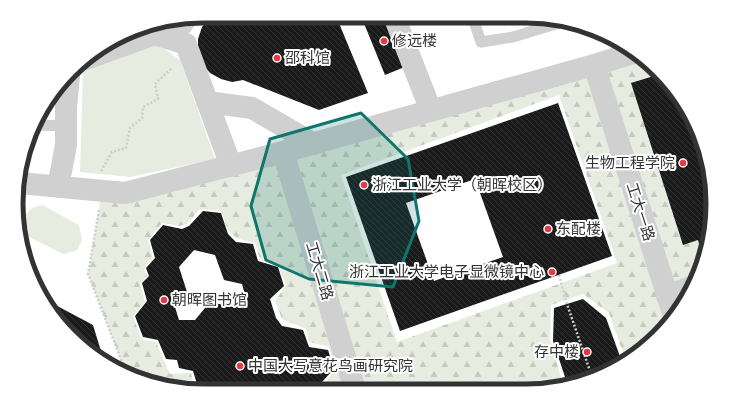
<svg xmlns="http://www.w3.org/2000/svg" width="729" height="407" font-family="'Sofia Sans Condensed','Noto Sans SC',sans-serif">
<defs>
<pattern id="forest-firs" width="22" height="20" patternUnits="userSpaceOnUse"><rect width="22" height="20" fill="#e6ecdf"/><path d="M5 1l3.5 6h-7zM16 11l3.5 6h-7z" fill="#c6cbc0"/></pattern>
<pattern id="building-back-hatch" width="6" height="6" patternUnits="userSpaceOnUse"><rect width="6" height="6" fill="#1a1a1a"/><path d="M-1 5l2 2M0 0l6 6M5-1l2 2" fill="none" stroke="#333"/></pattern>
</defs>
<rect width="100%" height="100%" fill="#fff"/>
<path fill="#e6ecdf" d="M 156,43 L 180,60 L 215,159 L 130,177 L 80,172 L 83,71 Z
M 42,205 L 79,225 L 82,240 L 77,250 L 63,254 L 29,237 L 24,226 L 26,214 L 32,208 Z"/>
<path fill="url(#forest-firs)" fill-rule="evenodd" d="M 633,53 L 674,90 L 707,155 L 711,228 L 691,287 L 673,313 L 629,360 L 626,361 L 609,313 L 583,294 L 551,305 L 550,339 L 563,384 L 550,389 L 328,390 L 326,381 L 336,369 L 329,347 L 309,342 L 306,329 L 282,319 L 275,301 L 286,285 L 278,265 L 260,260 L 255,243 C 229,237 230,236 221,211 L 200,209 L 187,224 L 179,226 L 162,223 L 148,240 L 153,258 L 144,268 L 147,276 L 140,284 L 145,302 L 133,316 L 141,339 L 156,342 L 170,374 L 191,373 L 194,385 L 189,390 L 125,370 L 88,274 L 102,191 ZM 559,95 L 617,263 L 397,342 L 341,175 Z"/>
<path fill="url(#building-back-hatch)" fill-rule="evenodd" d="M 213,16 L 336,16 L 368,93 L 319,110 L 243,80 L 232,82 L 221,79 L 210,73 L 202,64 L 198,52 L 198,39 L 202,27 L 210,18 Z
M 361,16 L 387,16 L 407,66 L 385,75 Z
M 657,75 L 674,90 L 707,155 L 711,228 L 702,255 L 698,240 L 683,245 L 631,83 Z
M 51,95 L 54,103 L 44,107 L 48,99 Z
M 558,103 L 612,256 L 400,331 L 346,177 ZM 475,179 L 503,257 L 434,281 L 406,203 Z
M 203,211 L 221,213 L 228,234 L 236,242 L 253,244 L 258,261 L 278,267 L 284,286 L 270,299 L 276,318 L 282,326 L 303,330 L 309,347 L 328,350 L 334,369 L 322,382 L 325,390 L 192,391 L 197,384 L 193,371 L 179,368 L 177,360 L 166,359 L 158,340 L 143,337 L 135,316 L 147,301 L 142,283 L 149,276 L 146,268 L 155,258 L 150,240 L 163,225 L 182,229 L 189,226 ZM 194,250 L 215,255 L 224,280 L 242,284 L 245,295 L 233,307 L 210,302 L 195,320 L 179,320 L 175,307 L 187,292 L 179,267 Z
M 583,299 L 606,318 L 622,362 L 567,383 L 553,341 L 554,308 Z
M 46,300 L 93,325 L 104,361 L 62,327 Z"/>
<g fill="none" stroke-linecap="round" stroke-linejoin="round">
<path stroke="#cdcdcd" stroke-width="2.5" stroke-dasharray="2 2" stroke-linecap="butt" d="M 101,171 L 112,152 L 126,148 L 130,128 L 142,118 L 143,107 L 158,99 L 155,84 L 172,68
M 99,210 L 88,274 L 125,370
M 559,275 L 567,304 L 591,374"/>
<path stroke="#d0d0d0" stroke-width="11" d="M 472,16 L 481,42 L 513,37 L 559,23
M 36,126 L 40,125 L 66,126"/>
<path stroke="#d0d0d0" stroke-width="22" d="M 394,16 L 431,111
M 171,39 L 186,19
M 86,59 L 155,34 L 186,44 L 231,166
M 594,65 L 673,313
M 207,102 L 252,108 L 314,144
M 283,152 L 355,390
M 20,183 L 125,193 L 283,152 L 594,65 L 633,53
M 58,187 L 66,145 L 66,107 L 69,76
M 667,296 L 691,287"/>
</g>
<path fill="#0f766e" fill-opacity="0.2" stroke="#0f766e" stroke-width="3" stroke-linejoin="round" d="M 361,113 L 408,159 L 419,221 L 393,287 L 309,279 L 266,260 L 251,206 L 270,139 Z"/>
<g fill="#e63946" stroke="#fff" stroke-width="1.5">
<circle cx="384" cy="41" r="4"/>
<circle cx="277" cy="58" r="4"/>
<circle cx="683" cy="163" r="4"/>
<circle cx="364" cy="185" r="4"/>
<circle cx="548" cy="229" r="4"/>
<circle cx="552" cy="272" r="4"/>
<circle cx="164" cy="300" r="4"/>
<circle cx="587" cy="352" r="4"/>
<circle cx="240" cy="366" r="4"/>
</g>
<g text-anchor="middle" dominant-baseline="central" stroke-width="4" stroke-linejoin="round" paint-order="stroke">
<g font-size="15" fill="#333" stroke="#fff" text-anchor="start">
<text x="392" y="41">修远楼</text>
<text x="285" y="58">邵科馆</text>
<text x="675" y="163" text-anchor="end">生物工程学院</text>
<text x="372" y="185">浙江工业大学（朝晖校区）</text>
<text x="556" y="229">东配楼</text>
<text x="544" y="272" text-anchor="end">浙江工业大学电子显微镜中心</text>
<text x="172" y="300">朝晖图书馆</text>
<text x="579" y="352" text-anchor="end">存中楼</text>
<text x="248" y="366">中国大写意花鸟画研究院</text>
</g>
<g font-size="15" fill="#333" stroke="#fff">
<text transform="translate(640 212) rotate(72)">工大一路</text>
<text transform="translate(319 271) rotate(73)">工大二路</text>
</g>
</g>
<path d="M0 0H729V407H0ZM203 23H526A180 180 0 0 1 706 203V204A180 180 0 0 1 526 384H203A180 180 0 0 1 23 204V203A180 180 0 0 1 203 23Z" fill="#fff" fill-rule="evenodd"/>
<path fill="none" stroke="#333" stroke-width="5" d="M203 23H526A180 180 0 0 1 706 203V204A180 180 0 0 1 526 384H203A180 180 0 0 1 23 204V203A180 180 0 0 1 203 23Z"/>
</svg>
